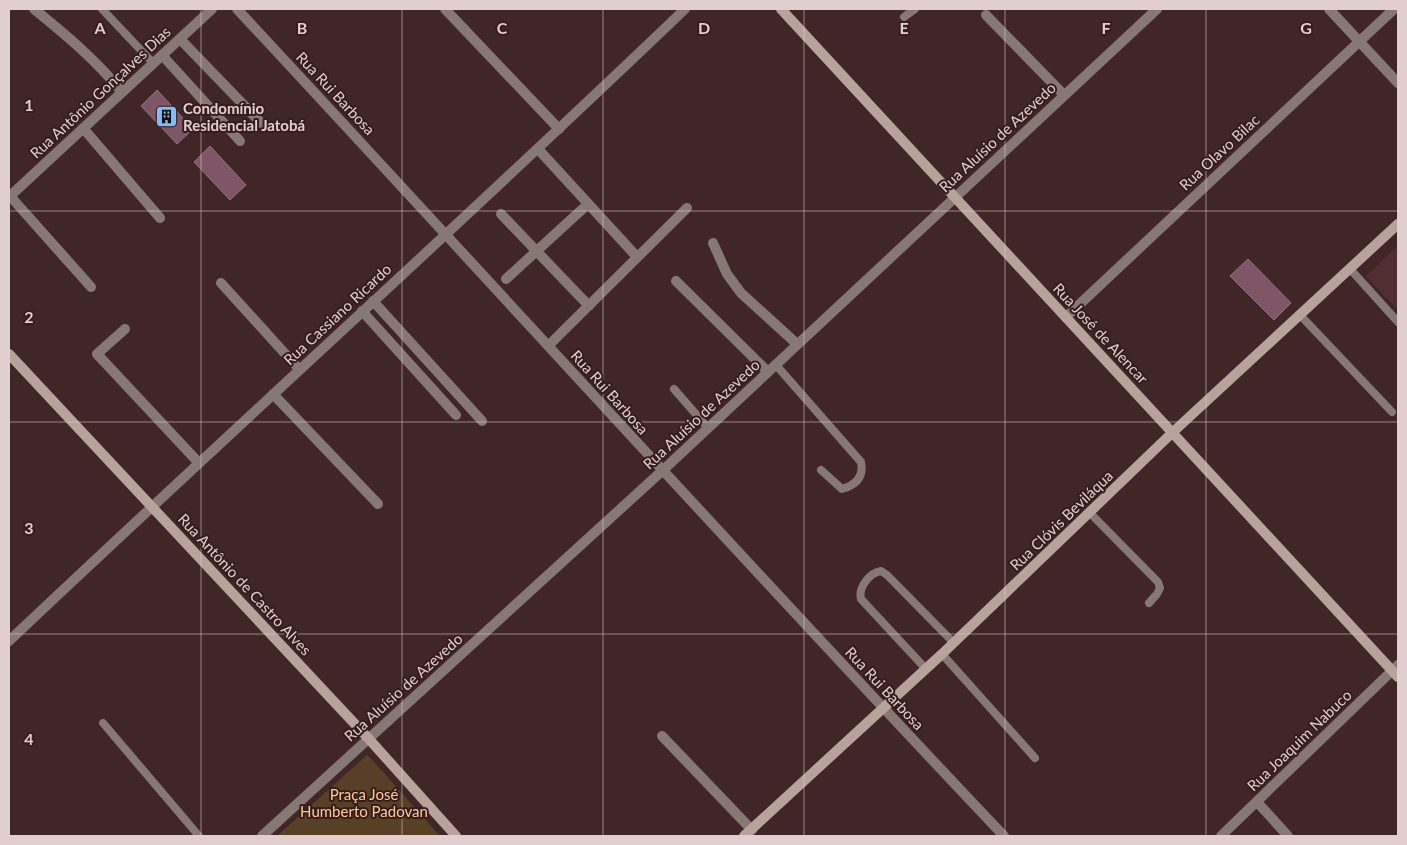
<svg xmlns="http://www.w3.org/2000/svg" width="1407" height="845" font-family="Lato,sans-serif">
<rect width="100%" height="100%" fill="#412627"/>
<path fill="#512f30" d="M 1398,246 L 1398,310 L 1366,276 Z"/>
<path fill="#574026" d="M 367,754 L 440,836 L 277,836 L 367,755 Z"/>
<path fill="#7e5667" stroke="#90727f" d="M 157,90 L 193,129 L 177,144 L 141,106 Z
M 210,146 L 246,185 L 230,200 L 194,162 Z
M 1248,259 L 1291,303 L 1274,320 L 1230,276 Z"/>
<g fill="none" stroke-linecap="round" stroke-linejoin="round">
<path stroke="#867973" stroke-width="8" d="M 102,9 L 153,63
M 904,17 L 915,9
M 1351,270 L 1398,322
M 1301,316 L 1392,412
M 776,365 L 861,462 C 864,477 856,485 842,489 L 821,470
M 674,389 L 708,428
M 1090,513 L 1158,582 L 1160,588 L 1157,594 L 1149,603
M 942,654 L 1035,758
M 926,669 L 861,599 C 858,588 869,573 881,571 L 887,575 L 954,643
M 103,723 L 199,836"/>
<path stroke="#867973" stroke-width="10" d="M 34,9 C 66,35 96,60 122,92
M 237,9 C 493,284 745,563 1004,836
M 445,9 L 559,129
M 1329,9 L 1398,83
M 986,15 L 1064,95
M 180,39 L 261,123
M 162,55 L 240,141
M 83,128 L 160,218
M 538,149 L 637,257
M 10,196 L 91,287
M 9,197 L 212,9
M 501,214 L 589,306
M 713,243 L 727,274 L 741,293 L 797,344
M 506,279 L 588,204
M 676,281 L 768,372
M 221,283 L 299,369
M 373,301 L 482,421
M 362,311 L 456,415
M 1066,317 L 1394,9
M 125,329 L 97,354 L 198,462
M 548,346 L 687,208
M 273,394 L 378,504
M 9,641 C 233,429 462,223 685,9
M 662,736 L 752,830
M 1257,802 L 1288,836
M 262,836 L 662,471 L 1157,9
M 1221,836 L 1398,665"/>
<path stroke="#b8a39a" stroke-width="10" d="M 781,9 L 1398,677
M 9,354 L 368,738 L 456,836
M 744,836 L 942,654 L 1173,432 L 1398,224"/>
</g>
<path fill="none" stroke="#e1cfcf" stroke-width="1" stroke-opacity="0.55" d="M 201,9 L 201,836M 402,9 L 402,836M 603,9 L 603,836M 804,9 L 804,836M 1005,9 L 1005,836M 1206,9 L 1206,836M 9,211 L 1398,211M 9,422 L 1398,422M 9,634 L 1398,634"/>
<defs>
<symbol id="building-square" viewBox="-11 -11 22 22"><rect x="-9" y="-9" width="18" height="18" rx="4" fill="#80bdfa" stroke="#361c1d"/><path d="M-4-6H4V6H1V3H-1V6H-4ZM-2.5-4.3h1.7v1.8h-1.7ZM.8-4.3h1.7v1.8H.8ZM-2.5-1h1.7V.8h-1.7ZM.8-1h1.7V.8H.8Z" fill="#111"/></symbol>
</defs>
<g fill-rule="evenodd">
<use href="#building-square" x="154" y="104" width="25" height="25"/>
</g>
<g text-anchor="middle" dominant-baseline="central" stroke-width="4" stroke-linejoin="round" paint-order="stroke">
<g font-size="15" fill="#e1cfcf" stroke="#361c1d">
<text transform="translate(100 92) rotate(-43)">Rua Antônio Gonçalves Dias</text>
<text transform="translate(336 93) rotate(47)">Rua Rui Barbosa</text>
<text transform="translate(997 137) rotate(-43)">Rua Aluísio de Azevedo</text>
<text transform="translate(1219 152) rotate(-43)">Rua Olavo Bilac</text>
<text transform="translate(337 314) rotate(-43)">Rua Cassiano Ricardo</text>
<text transform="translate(1101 333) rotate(47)">Rua José de Alencar</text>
<text transform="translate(610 392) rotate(48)">Rua Rui Barbosa</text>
<text transform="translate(701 414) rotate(-43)">Rua Aluísio de Azevedo</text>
<text transform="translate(1061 520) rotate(-44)">Rua Clóvis Beviláqua</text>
<text transform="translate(245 584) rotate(47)">Rua Antônio de Castro Alves</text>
<text transform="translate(403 687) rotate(-42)">Rua Aluísio de Azevedo</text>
<text transform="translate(885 688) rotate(47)">Rua Rui Barbosa</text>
<text transform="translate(1299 740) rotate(-44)">Rua Joaquim Nabuco</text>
</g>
<g font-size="15" font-weight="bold" fill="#e1cfcf" stroke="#361c1d" text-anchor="start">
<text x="183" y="108">Condomínio<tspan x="183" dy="17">Residencial Jatobá</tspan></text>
</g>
<g font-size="15" fill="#fdcc95" stroke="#361c1d">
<text x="364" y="794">Praça José<tspan x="364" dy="17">Humberto Padovan</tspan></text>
</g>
</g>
<g font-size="16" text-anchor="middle" font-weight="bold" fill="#e1cfcf" stroke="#361c1d" stroke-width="4" stroke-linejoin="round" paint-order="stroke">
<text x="100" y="34">A</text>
<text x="302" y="34">B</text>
<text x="502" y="34">C</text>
<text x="704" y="34">D</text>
<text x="904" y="34">E</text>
<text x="1106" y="34">F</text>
<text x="1306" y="34">G</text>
<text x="29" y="111">1</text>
<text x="29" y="323">2</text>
<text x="29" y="534">3</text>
<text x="29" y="745">4</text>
</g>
<rect width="1407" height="845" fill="none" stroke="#e1cfcf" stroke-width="20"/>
</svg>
